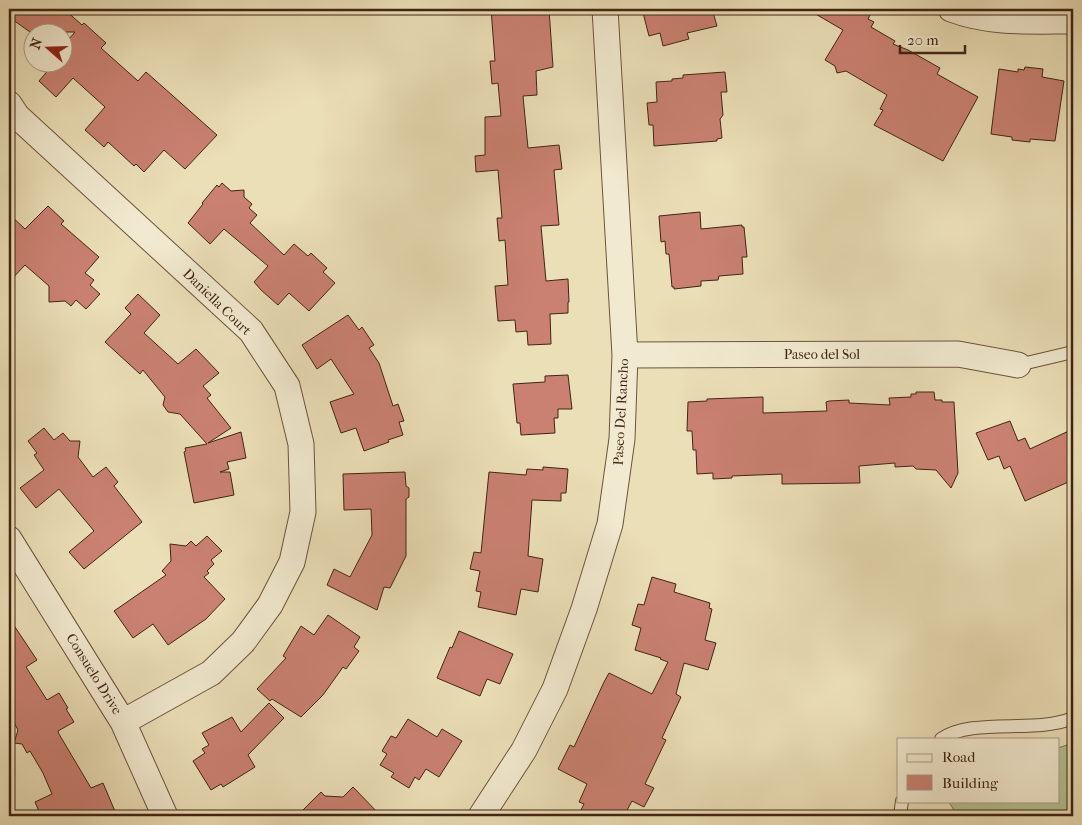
<svg xmlns="http://www.w3.org/2000/svg" width="1082" height="825" font-family="'IM FELL French Canon',serif">
<rect width="100%" height="100%" fill="#ebdfb7"/>
<filter id="stains"><feTurbulence type="fractalNoise" baseFrequency=".004" numOctaves="4"/><feColorMatrix values="0 0 0 0 .2 0 0 0 0 .09 0 0 0 0 .02 0 0 0 .5 -.17"/></filter>
<radialGradient id="worn" r=".72"><stop offset=".6" stop-color="#630" stop-opacity="0"/><stop offset="1" stop-color="#630" stop-opacity=".3"/></radialGradient>
<path fill="#b3c292" stroke="#7a7354" d="M 1073,743 L 1073,816 L 958,816 L 948,801 L 1058,801 L 1058,748 Z"/>
<path fill="#ca8172" stroke="#412415" d="M 9,9 L 64,9 L 82,25 L 84,23 L 106,43 L 101,48 L 138,81 L 146,72 L 217,135 L 185,169 L 164,150 L 144,172 L 136,164 L 134,166 L 108,142 L 104,147 L 85,130 L 105,107 L 73,78 L 56,97 L 39,81 L 51,67 L 48,62 L 62,62 L 62,47 L 75,32 L 30,32 L 9,17 Z
M 491,9 L 549,9 L 553,67 L 536,71 L 537,95 L 523,96 L 528,148 L 559,145 L 562,169 L 554,170 L 559,225 L 541,226 L 546,281 L 568,279 L 569,302 L 568,302 L 568,313 L 550,314 L 551,344 L 528,345 L 527,331 L 516,332 L 515,320 L 498,321 L 495,286 L 508,285 L 505,240 L 499,241 L 497,218 L 502,218 L 498,170 L 476,172 L 475,156 L 485,155 L 485,117 L 501,116 L 498,83 L 492,84 L 490,61 L 495,61 Z
M 642,9 L 712,9 L 717,26 L 687,33 L 689,39 L 663,46 L 660,33 L 649,36 Z
M 807,9 L 859,9 L 870,15 L 868,19 L 874,22 L 871,27 L 895,41 L 893,44 L 908,50 L 940,68 L 937,74 L 978,97 L 943,161 L 874,125 L 883,110 L 880,109 L 887,95 L 846,71 L 837,73 L 835,66 L 825,60 L 843,30 Z
M 1025,67 L 1043,69 L 1042,77 L 1064,81 L 1055,141 L 1030,139 L 1030,142 L 1012,140 L 1012,137 L 991,134 L 999,69 L 1018,72 L 1018,69 L 1024,70 Z
M 725,72 L 727,92 L 721,92 L 723,115 L 720,119 L 722,138 L 717,139 L 717,141 L 654,146 L 653,125 L 649,125 L 647,103 L 657,102 L 656,82 L 672,81 L 672,79 L 683,78 L 683,75 Z
M 222,183 L 231,191 L 244,190 L 244,197 L 252,204 L 249,208 L 257,215 L 250,223 L 284,255 L 294,244 L 308,256 L 311,253 L 327,268 L 323,272 L 335,283 L 309,311 L 289,293 L 278,305 L 261,290 L 254,282 L 268,266 L 224,229 L 210,244 L 188,223 L 203,204 L 202,203 L 217,185 L 219,187 Z
M 48,206 L 64,221 L 61,224 L 99,257 L 85,273 L 94,280 L 90,285 L 100,294 L 86,309 L 76,300 L 71,306 L 65,301 L 49,302 L 49,286 L 25,265 L 9,282 L 9,214 L 25,229 Z
M 700,212 L 701,229 L 742,225 L 742,227 L 744,227 L 747,257 L 742,257 L 743,274 L 719,276 L 718,280 L 701,281 L 701,286 L 674,289 L 674,287 L 672,287 L 669,254 L 666,254 L 665,241 L 661,242 L 659,216 Z
M 138,294 L 160,315 L 144,333 L 178,364 L 196,349 L 219,373 L 203,386 L 211,395 L 207,398 L 231,428 L 208,443 L 241,432 L 246,458 L 227,462 L 229,469 L 220,472 L 230,472 L 234,495 L 194,503 L 184,452 L 186,451 L 185,448 L 207,444 L 180,414 L 168,412 L 163,405 L 165,397 L 143,370 L 140,374 L 105,342 L 131,314 L 125,308 Z
M 348,315 L 359,330 L 362,327 L 374,345 L 369,348 L 379,363 L 393,406 L 398,404 L 404,421 L 399,422 L 403,435 L 388,440 L 389,442 L 364,451 L 356,428 L 341,433 L 330,402 L 354,394 L 331,359 L 317,369 L 302,345 Z
M 568,375 L 572,409 L 558,409 L 558,418 L 554,418 L 555,433 L 521,435 L 520,423 L 517,423 L 513,384 L 545,382 L 545,376 Z
M 916,392 L 934,392 L 935,400 L 942,400 L 942,402 L 954,402 L 958,473 L 951,488 L 936,470 L 916,469 L 913,466 L 895,467 L 895,463 L 859,466 L 860,483 L 782,484 L 782,474 L 732,476 L 732,478 L 713,479 L 713,473 L 697,474 L 696,450 L 693,450 L 692,431 L 687,431 L 688,402 L 707,401 L 707,399 L 763,397 L 763,413 L 827,411 L 826,402 L 829,401 L 849,400 L 849,403 L 890,405 L 889,398 L 911,397 L 911,394 L 916,394 Z
M 1010,421 L 1018,441 L 1025,438 L 1030,449 L 1073,429 L 1073,480 L 1025,501 L 1010,466 L 1004,469 L 999,456 L 988,460 L 976,433 Z
M 44,428 L 54,440 L 63,433 L 70,441 L 80,441 L 78,457 L 93,477 L 106,467 L 118,482 L 114,486 L 142,522 L 84,569 L 69,552 L 94,531 L 59,489 L 36,508 L 20,488 L 44,470 L 34,455 L 37,453 L 28,441 Z
M 543,467 L 568,469 L 566,493 L 561,493 L 561,501 L 532,500 L 528,556 L 543,559 L 538,592 L 521,589 L 516,615 L 478,607 L 481,592 L 476,591 L 480,571 L 470,569 L 474,552 L 481,553 L 489,472 L 526,475 L 527,469 L 543,470 Z
M 405,472 L 406,486 L 409,488 L 409,497 L 406,499 L 406,556 L 390,588 L 384,587 L 377,610 L 327,585 L 334,569 L 350,577 L 372,535 L 371,509 L 344,510 L 343,474 Z
M 207,536 L 222,551 L 211,560 L 214,564 L 207,571 L 209,573 L 204,577 L 225,599 L 206,619 L 168,645 L 153,624 L 133,638 L 114,611 L 166,575 L 162,571 L 171,561 L 170,544 L 186,546 L 191,541 L 196,546 Z
M 652,577 L 676,584 L 674,592 L 710,603 L 709,608 L 712,609 L 705,640 L 716,643 L 708,670 L 684,663 L 676,694 L 681,697 L 662,738 L 666,740 L 645,784 L 654,788 L 644,807 L 632,801 L 624,816 L 578,816 L 584,804 L 579,802 L 587,784 L 558,769 L 570,745 L 574,747 L 604,682 L 609,673 L 652,694 L 668,662 L 660,659 L 661,658 L 635,650 L 641,628 L 632,625 L 638,604 L 644,605 Z
M 328,615 L 360,637 L 354,647 L 359,651 L 346,669 L 343,667 L 323,695 L 301,717 L 272,699 L 270,701 L 257,689 L 286,658 L 283,656 L 301,626 L 314,635 Z
M 9,618 L 37,660 L 26,667 L 47,700 L 59,693 L 68,708 L 66,709 L 74,722 L 58,731 L 59,734 L 91,788 L 103,783 L 117,816 L 41,816 L 35,802 L 52,794 L 43,773 L 30,751 L 27,753 L 22,744 L 14,743 L 18,730 L 9,713 Z
M 459,631 L 513,654 L 500,684 L 487,679 L 480,696 L 437,678 L 450,647 L 452,648 Z
M 269,703 L 284,718 L 248,755 L 255,767 L 223,787 L 221,784 L 211,790 L 193,761 L 205,753 L 202,749 L 209,745 L 202,733 L 232,717 L 241,732 Z
M 408,719 L 437,737 L 442,729 L 462,741 L 439,777 L 426,769 L 419,780 L 415,777 L 409,788 L 391,777 L 394,773 L 380,765 L 387,754 L 382,751 L 391,736 L 396,738 Z
M 353,787 L 381,816 L 297,816 L 321,792 L 325,796 L 343,797 Z"/>
<g fill="none" stroke-linecap="round" stroke-linejoin="round">
<defs>
<path id="lane" d="M 1018,365 L 1073,352
M 941,739 C 973,717 1035,734 1073,718
M 900,816 L 902,801"/>
<path id="street" d="M 951,9 C 990,24 1032,21 1073,21
M 9,104 L 17,116 L 251,331 L 287,386 L 301,444 L 303,512 L 292,562 L 270,605 L 243,642 L 211,673 L 123,722
M 625,355 L 958,354 L 1018,365
M 9,539 L 123,722 L 165,816
M 481,816 L 524,750 L 555,689 L 584,609 L 610,524 L 622,439 L 625,355 L 605,9"/>
</defs>
<use href="#lane" stroke="#6c533e" stroke-width="14"/>
<use href="#street" stroke="#6c533e" stroke-width="27"/>
<use href="#lane" stroke="#f2ead0" stroke-width="12"/>
<use href="#street" stroke="#f2ead0" stroke-width="25"/>
</g>
<g text-anchor="middle" dominant-baseline="central" stroke-width="4" stroke-linejoin="round" paint-order="stroke">
<g font-size="14" fill="#412415" stroke="#f2ead0">
<text transform="translate(217 302) rotate(44)">Daniella Court</text>
<text x="822" y="354">Paseo del Sol</text>
<text transform="translate(621 412) rotate(-87)">Paseo Del Rancho</text>
<text transform="translate(94 674) rotate(58)">Consuelo Drive</text>
</g>
</g>
<rect width="1082" height="825" fill="none" stroke="#ebdfb7" stroke-width="30"/>
<rect x="10" y="10" width="1062" height="805" fill="none" stroke="#412415" stroke-width="2.5"/>
<rect x="15" y="15" width="1052" height="795" fill="none" stroke="#412415"/>
<rect x="897" y="738" width="162" height="65" fill="#f2ead0" stroke="#ab9b85"/>
<rect x="907" y="754" width="25" height="8" fill="#f2ead0" stroke="#ab9b85"/>
<text x="942" y="762" font-size="15" fill="#412415">Road</text>
<rect x="907" y="775" width="25" height="15" fill="#ca8172" stroke="#ab9b85"/>
<text x="942" y="788" font-size="15" fill="#412415">Building</text>
<g transform="translate(48 48) rotate(290)"><circle r="24" fill="#f2ead0" stroke="#ab9b85"/>
<path d="M0-4L9 19L0 12L-9 19Z" fill="#8f2418"/>
<text y="-8" font-size="14" font-weight="bold" text-anchor="middle" fill="#412415">N</text>
</g>
<path d="M900 45v8h65v-8" fill="none" stroke="#412415" stroke-width="2.5"/>
<text x="907" y="45" font-size="15" fill="#412415" stroke="#f2ead0" stroke-width="4" paint-order="stroke">20 m</text>
<rect width="100%" height="100%" filter="url(#stains)"/>
<rect width="100%" height="100%" fill="url(#worn)"/>
</svg>
